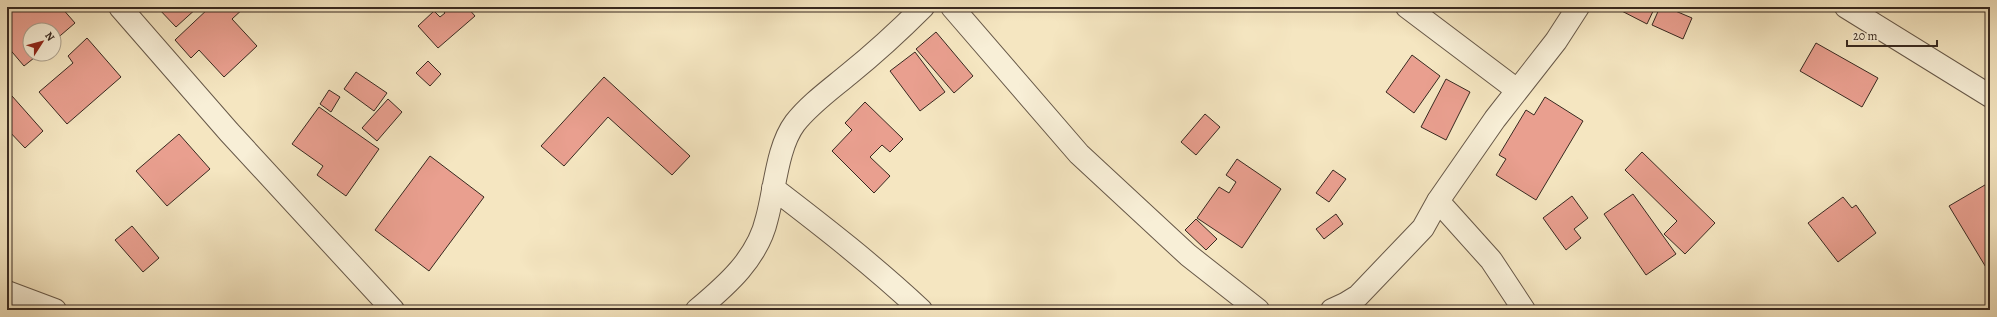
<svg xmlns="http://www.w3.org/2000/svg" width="1997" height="317" font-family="Alegreya,serif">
<rect width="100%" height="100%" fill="#f5e6c1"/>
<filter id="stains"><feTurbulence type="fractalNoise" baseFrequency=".005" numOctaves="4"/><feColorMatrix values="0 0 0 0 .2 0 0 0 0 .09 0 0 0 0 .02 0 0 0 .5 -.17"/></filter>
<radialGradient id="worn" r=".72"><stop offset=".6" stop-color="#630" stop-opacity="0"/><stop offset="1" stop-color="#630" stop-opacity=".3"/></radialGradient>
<path fill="#e99f8f" stroke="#382920" d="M 18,7 L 61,7 L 75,23 L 54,41 L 54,30 L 30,30 L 30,54 L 39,54 L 24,66 L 7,46 L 7,16 Z
M 157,7 L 198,7 L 176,27 Z
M 210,7 L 245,7 L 232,19 L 257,46 L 224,77 L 199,50 L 191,58 L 175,40 Z
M 440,7 L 467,7 L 475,16 L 438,48 L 418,26 L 434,11 L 440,17 L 445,13 Z
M 1614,7 L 1655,7 L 1647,24 Z
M 1660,7 L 1666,7 L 1692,18 L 1683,39 L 1652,25 Z
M 936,32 L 973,76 L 954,93 L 916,49 Z
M 87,38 L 121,77 L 67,124 L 39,92 L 73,63 L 68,56 Z
M 1816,43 L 1878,78 L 1862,107 L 1800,71 Z
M 915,52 L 945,92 L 920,111 L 890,71 Z
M 1412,55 L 1440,76 L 1414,113 L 1386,92 Z
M 428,61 L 441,74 L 430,86 L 416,73 Z
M 356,72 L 387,93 L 374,111 L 344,89 Z
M 604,77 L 690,156 L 672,175 L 608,117 L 564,166 L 541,146 Z
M 1446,79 L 1470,92 L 1446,140 L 1421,127 Z
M 329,90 L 340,97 L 331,112 L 320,104 Z
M 12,96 L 43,131 L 25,148 L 7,129 L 7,100 Z
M 1545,97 L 1583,121 L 1536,200 L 1496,175 L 1506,159 L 1499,155 L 1526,110 L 1534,115 Z
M 388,99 L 402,112 L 377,141 L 362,128 Z
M 865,102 L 903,139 L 890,152 L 882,145 L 870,157 L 890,176 L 874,193 L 832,151 L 852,130 L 845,123 Z
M 319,107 L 379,149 L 346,196 L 317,175 L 323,166 L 292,144 Z
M 1205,114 L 1220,127 L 1196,155 L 1181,142 Z
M 179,134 L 210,169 L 167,206 L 136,171 Z
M 1642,152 L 1715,223 L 1685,254 L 1664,234 L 1677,221 L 1625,170 Z
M 430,156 L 484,197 L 429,271 L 375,230 Z
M 1237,159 L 1281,189 L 1242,248 L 1197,218 L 1219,187 L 1229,193 L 1236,182 L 1226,175 Z
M 1333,170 L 1346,179 L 1329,202 L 1316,193 Z
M 1990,182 L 1990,274 L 1949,206 Z
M 1633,194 L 1676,254 L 1646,275 L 1604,214 Z
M 1572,196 L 1588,218 L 1574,229 L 1581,238 L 1566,250 L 1543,218 Z
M 1843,197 L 1852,208 L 1856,205 L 1876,233 L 1838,262 L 1808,223 Z
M 1336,214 L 1343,224 L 1324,239 L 1316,229 Z
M 1196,219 L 1217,239 L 1206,250 L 1185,230 Z
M 132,226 L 159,258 L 143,272 L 115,240 Z"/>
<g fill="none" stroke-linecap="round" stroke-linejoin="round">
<defs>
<path id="minor" d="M 120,7 L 229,132 L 393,310
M 952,7 L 1079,154 L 1188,255 L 1258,310
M 1407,7 L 1517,90
M 1846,7 L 1990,96
M 773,188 C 824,227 874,266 921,310
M 1438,201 L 1491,260 L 1524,310
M 7,292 L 55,310
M 697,310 C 727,285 758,258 767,218 C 775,189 777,147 795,123 C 810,104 831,89 849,74 C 875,53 899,31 923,7
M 1332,310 L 1345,304 L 1358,296 L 1423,228 L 1438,201 L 1495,119 L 1556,41 L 1578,7"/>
</defs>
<use href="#minor" stroke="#675848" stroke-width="24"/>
<use href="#minor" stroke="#f8efd7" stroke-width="22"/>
</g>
<rect width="1997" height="317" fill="none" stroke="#f5e6c1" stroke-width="24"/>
<rect x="8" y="8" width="1981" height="301" fill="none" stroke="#382920" stroke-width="2"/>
<rect x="12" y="12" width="1973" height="293" fill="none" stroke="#382920"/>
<g transform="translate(42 42) rotate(54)"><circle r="19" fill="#f8efd7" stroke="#aba08e"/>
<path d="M0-3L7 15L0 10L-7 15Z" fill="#8f2418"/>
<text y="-6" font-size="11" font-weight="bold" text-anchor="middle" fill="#382920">N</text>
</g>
<path d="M1847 40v6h90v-6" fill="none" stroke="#382920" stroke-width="2"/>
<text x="1853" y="40" font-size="12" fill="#382920" stroke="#f8efd7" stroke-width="3" paint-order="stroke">20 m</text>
<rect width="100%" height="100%" filter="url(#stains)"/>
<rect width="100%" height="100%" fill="url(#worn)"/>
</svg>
